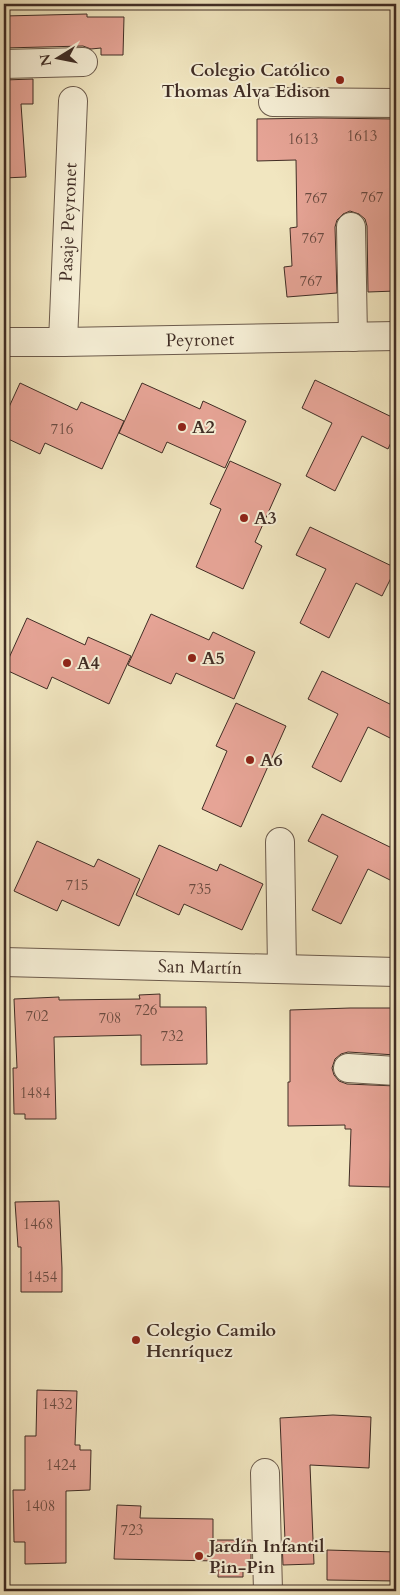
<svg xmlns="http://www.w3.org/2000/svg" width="400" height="1595" font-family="Cardo,serif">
<rect width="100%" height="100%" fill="#f1e6c0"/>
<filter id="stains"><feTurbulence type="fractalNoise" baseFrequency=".004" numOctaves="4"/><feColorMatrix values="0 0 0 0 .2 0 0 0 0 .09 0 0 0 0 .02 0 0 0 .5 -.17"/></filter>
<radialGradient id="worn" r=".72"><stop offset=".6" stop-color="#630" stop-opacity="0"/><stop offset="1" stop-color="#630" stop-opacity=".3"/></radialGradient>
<path fill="#e6a496" stroke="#402d25" d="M 87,14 L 87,17 L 124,17 L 123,55 L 101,55 L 101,48 L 91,49 L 83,46 L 4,48 L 4,16 Z
M 33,79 L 33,104 L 21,104 L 26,177 L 4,178 L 4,80 Z
M 320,118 L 396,119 L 396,291 L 368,292 L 367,226 L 365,219 L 359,214 L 350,211 L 343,214 L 337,220 L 335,227 L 337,293 L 287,297 L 284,267 L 292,266 L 290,228 L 297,227 L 296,160 L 257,161 L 257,119 Z
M 315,380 L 396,419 L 396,432 L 388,449 L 362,436 L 335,491 L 306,476 L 332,423 L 302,408 Z
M 20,383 L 77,410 L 81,402 L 124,421 L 102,469 L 45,443 L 40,454 L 4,437 L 4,418 Z
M 142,383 L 200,409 L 203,401 L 246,421 L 225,468 L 167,442 L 162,453 L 119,433 Z
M 230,461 L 281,484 L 255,542 L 262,546 L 243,589 L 196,567 L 221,509 L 210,504 Z
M 310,527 L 396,568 L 382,596 L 356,583 L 329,638 L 300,623 L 326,569 L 296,555 Z
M 151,614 L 209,640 L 213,632 L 255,652 L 234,699 L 176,673 L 171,684 L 128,665 Z
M 27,618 L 85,645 L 88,637 L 131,656 L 109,704 L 52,677 L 47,689 L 4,669 Z
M 322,671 L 396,707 L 396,741 L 368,727 L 341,782 L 312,767 L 338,714 L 308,699 Z
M 236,703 L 286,726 L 241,827 L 202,809 L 227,751 L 216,746 Z
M 322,814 L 396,850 L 396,883 L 368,869 L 341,924 L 312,910 L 338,856 L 308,841 Z
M 37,841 L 94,867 L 98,859 L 140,879 L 119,926 L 62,900 L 57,911 L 14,891 Z
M 159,845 L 217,871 L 220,864 L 263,884 L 242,930 L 184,904 L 179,915 L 136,895 Z
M 160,994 L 160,1007 L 206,1007 L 207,1064 L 141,1065 L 141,1035 L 54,1037 L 56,1119 L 25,1119 L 25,1114 L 14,1114 L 13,1068 L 17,1068 L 14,999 L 59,997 L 59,1000 L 140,999 L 139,995 Z
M 350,1008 L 396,1008 L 396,1055 L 348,1052 L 341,1054 L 335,1059 L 332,1068 L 334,1075 L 339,1081 L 347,1084 L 396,1086 L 396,1128 L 391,1128 L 390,1187 L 349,1186 L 351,1129 L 345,1129 L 345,1125 L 288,1126 L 288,1082 L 290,1082 L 290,1010 Z
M 59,1201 L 62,1268 L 62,1292 L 21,1292 L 21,1247 L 18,1247 L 15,1202 Z
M 37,1390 L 77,1391 L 75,1445 L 80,1445 L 80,1450 L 91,1450 L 90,1490 L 66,1491 L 66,1563 L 25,1564 L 25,1542 L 14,1542 L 13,1490 L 25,1490 L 25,1436 L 36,1436 Z
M 333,1415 L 371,1417 L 369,1468 L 310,1465 L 314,1564 L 283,1565 L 282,1540 L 285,1540 L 280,1418 Z
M 117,1505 L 141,1506 L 140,1518 L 213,1519 L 213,1540 L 251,1540 L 251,1571 L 243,1571 L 243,1577 L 218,1577 L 218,1561 L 114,1559 Z
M 327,1550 L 396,1552 L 396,1581 L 327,1580 Z"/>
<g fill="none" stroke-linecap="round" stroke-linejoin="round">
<defs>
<g id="minor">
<path d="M 4,64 L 83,62"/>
<path d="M 273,102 L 396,103"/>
<path d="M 351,227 L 353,337"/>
<path id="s1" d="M 4,342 L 63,342 L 396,336"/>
<path id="s2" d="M 63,342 L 73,101"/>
<path d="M 280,842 L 282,968"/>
<path id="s3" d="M 4,962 L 396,972"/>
<path d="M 348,1068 L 396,1071"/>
<path d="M 265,1473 L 268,1591"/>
</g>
</defs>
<use href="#minor" stroke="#6c5b4c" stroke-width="30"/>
<use href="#minor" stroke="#f6efd6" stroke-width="28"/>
</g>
<g fill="#8f2418" stroke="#f6efd6" stroke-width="2">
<circle cx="340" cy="80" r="5"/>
<circle cx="182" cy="427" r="5"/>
<circle cx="244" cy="518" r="5"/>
<circle cx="192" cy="658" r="5"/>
<circle cx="67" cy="663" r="5"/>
<circle cx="250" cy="760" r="5"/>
<circle cx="136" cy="1340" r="5"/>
<circle cx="199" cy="1556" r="5"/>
</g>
<g text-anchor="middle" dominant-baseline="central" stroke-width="4" stroke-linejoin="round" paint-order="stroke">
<g font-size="15" fill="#6a4b41">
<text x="362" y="136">1613</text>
<text x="303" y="139">1613</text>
<text x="372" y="197">767</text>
<text x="316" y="198">767</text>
<text x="313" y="238">767</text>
<text x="311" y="281">767</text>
<text x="62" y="429">716</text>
<text x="77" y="885">715</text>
<text x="200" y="889">735</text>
<text x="146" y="1010">726</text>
<text x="37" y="1016">702</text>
<text x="110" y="1018">708</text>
<text x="172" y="1036">732</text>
<text x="35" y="1093">1484</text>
<text x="38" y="1224">1468</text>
<text x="42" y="1277">1454</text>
<text x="57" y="1404">1432</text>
<text x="61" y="1465">1424</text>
<text x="40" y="1506">1408</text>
<text x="132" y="1530">723</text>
</g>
<g font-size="18" font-weight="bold" fill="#402d25" stroke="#f6efd6" text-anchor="start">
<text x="330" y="70" text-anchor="end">Colegio Católico<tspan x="330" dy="21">Thomas Alva Edison</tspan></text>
<text x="192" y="427">A2</text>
<text x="254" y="518">A3</text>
<text x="202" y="658">A5</text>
<text x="77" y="663">A4</text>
<text x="260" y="760">A6</text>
<text x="146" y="1330">Colegio Camilo<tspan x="146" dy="21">Henríquez</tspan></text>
<text x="209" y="1546">Jardín Infantil<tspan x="209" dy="21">Pin-Pin</tspan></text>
</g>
<g font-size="18" fill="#402d25" stroke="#f6efd6">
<text stroke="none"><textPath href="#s2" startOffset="120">Pasaje Peyronet</textPath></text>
<text stroke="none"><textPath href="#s1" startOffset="196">Peyronet</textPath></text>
<text stroke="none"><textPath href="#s3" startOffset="196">San Martín</textPath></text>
</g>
</g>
<rect width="400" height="1595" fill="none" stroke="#f1e6c0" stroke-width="20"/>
<rect x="5" y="5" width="390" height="1585" fill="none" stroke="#402d25" stroke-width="2.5"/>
<rect x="10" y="10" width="380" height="1575" fill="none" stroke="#402d25"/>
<g transform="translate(58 58) rotate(260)" stroke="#f6efd6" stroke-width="4" paint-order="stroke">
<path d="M0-4L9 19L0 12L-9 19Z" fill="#402d25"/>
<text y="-8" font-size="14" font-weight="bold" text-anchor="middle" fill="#402d25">N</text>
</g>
<rect width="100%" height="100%" filter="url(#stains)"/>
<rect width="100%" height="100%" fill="url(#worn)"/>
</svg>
